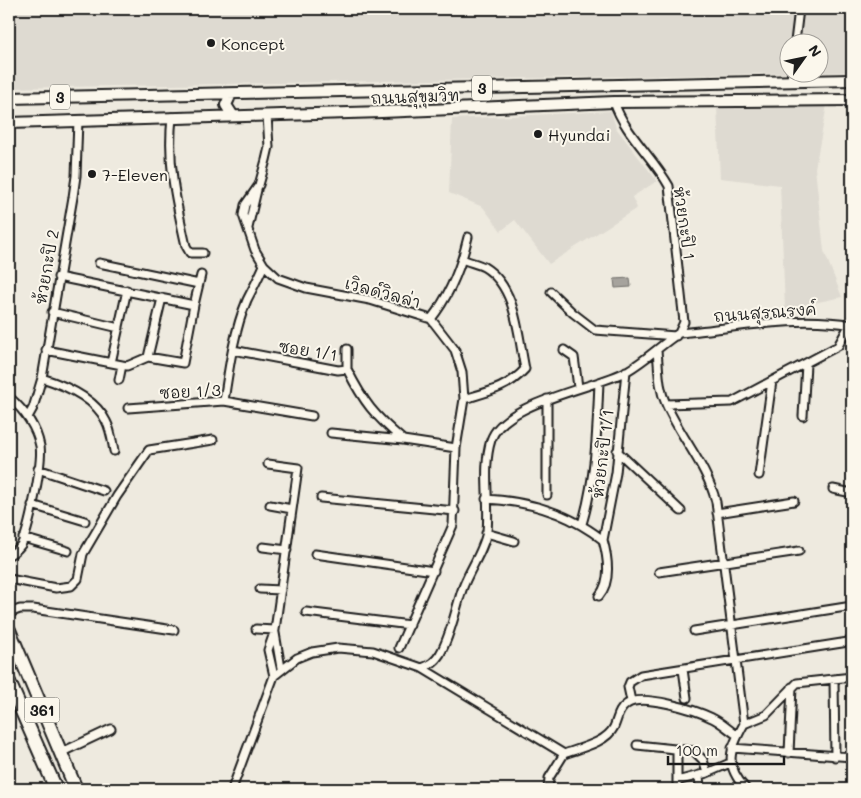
<svg xmlns="http://www.w3.org/2000/svg" width="861" height="798" font-family="Mali,'Playpen Sans Thai',sans-serif">
<rect width="100%" height="100%" fill="#eeeadf"/>
<filter id="ink" filterUnits="userSpaceOnUse"><feTurbulence type="fractalNoise" baseFrequency=".02" numOctaves="2"/><feDisplacementMap in="SourceGraphic" scale="10" xChannelSelector="R" yChannelSelector="G"/><feConvolveMatrix kernelMatrix="1 2 1 2 8 2 1 2 1" color-interpolation-filters="sRGB"/></filter>
<g filter="url(#ink)">
<path fill="#dedad1" fill-rule="evenodd" d="M 9,9 L 852,9 L 852,72 L 9,88 ZM 788,42 L 818,42 L 818,72 L 788,72 Z
M 827,105 L 815,168 L 824,251 L 842,297 L 785,309 L 780,185 L 720,178 L 717,106 Z
M 611,111 L 616,128 L 657,181 L 632,197 L 637,208 L 549,264 L 515,220 L 501,231 L 483,207 L 449,193 L 452,119 Z"/>
<path fill="#a6a39d" stroke="#6f6d69" d="M 630,278 L 631,287 L 615,288 L 614,279 Z"/>
<g fill="none" stroke-linecap="round" stroke-linejoin="round">
<defs>
<path id="street" d="M 795,42 L 799,9
M 791,80 L 792,72
M 614,102 C 625,134 653,157 669,186 L 684,322 L 679,333
M 267,115 L 269,147 L 266,160 L 259,185 L 245,205 L 243,215 L 255,250 L 264,265 L 278,278 L 306,288 L 370,300 L 431,319 L 455,350 L 462,372 L 464,399 L 456,448 L 453,525 L 399,648
M 172,117 C 167,164 176,201 186,246 L 190,253 L 203,253
M 248,228 L 257,190
M 462,259 C 469,262 478,264 484,267 C 517,287 518,336 525,369 C 508,388 488,392 464,399
M 99,263 L 199,284
M 551,292 L 573,313 L 595,330 L 676,336
M 194,305 L 201,275
M 52,312 L 119,328
M 431,319 C 450,295 461,267 468,237
M 679,333 C 736,328 796,315 852,325
M 46,350 L 127,366 L 148,357 L 183,363 L 194,305 L 58,277
M 233,350 L 338,370 L 347,369 C 364,403 374,415 403,440
M 564,350 L 574,357 L 578,387
M 657,351 C 659,369 658,387 666,404 C 681,438 707,466 716,502 L 744,724
M 148,357 L 162,298
M 111,363 L 127,290
M 347,369 L 347,349
M 42,378 C 64,385 95,398 106,421 C 111,430 112,441 114,451
M 119,380 L 122,365
M 9,397 C 24,410 36,426 40,446 C 43,461 29,532 21,545 C 18,549 13,553 9,555
M 547,399 L 547,495
M 224,401 C 229,368 234,331 247,300 C 253,288 259,277 264,265
M 666,404 L 732,402 L 838,346 L 850,324
M 128,408 L 224,401 L 312,416
M 803,416 L 806,364
M 28,417 L 33,408 L 42,378 L 73,197 L 76,176 L 78,120
M 331,433 L 403,440 L 456,448
M 617,451 L 681,511
M 268,464 L 298,468 L 275,630 L 268,650 L 274,676
M 38,469 L 104,491
M 759,475 L 772,381
M 833,489 L 852,493
M 321,498 L 455,511
M 486,499 C 529,501 570,514 603,540 C 608,558 612,581 599,596
M 32,505 L 85,521
M 270,505 L 292,509
M 717,513 L 794,501
M 582,524 C 596,477 597,430 599,382
M 486,533 L 514,541
M 23,538 L 68,551
M 603,540 L 616,473 L 626,371
M 263,547 L 287,550
M 315,554 L 434,571
M 659,572 L 799,551
M 9,579 L 56,588 L 71,586 L 78,579 L 83,554 L 117,496 L 149,450 L 213,440
M 260,589 L 281,590
M 306,612 L 410,625
M 9,613 L 20,609 L 33,609 L 174,630
M 256,629 L 275,630
M 694,631 L 852,606
M 275,633 L 281,668
M 422,668 C 430,665 435,662 440,654 C 451,635 455,611 462,590 C 468,571 484,551 487,531 C 490,501 482,469 491,440 C 503,402 596,388 627,371 C 646,360 661,345 679,333
M 683,669 L 687,698
M 834,679 L 835,757
M 631,701 L 628,687 L 630,682 L 641,675 L 848,642
M 637,745 L 694,751 L 703,760 L 707,773
M 732,748 L 852,757
M 60,753 L 111,729
M 789,753 L 792,687
M 564,754 C 580,748 606,743 614,727 C 618,718 618,710 627,704 C 642,693 696,710 712,718 C 721,722 729,730 737,735
M 699,775 L 700,789
M 677,781 L 707,773 L 730,763
M 232,789 L 274,676 L 297,658 L 312,652 L 338,648 L 373,651 L 422,668 L 564,754
M 548,789 L 549,778 L 564,754
M 677,789 L 677,749
M 746,789 C 724,765 729,751 744,724 L 766,715 L 797,683 L 852,677"/>
<path id="primary" d="M 231,94 L 226,105 L 233,116
M 9,98 L 852,80
M 9,123 L 382,112 L 614,102 L 852,100"/>
<path id="highway" d="M 9,630 L 76,789
M 9,682 L 56,789"/>
</defs>
<use href="#street" stroke="#1c1c1c" stroke-width="11"/>
<use href="#primary" stroke="#1c1c1c" stroke-width="14"/>
<use href="#highway" stroke="#1c1c1c" stroke-width="16"/>
<use href="#street" stroke="#fbf7ec" stroke-width="7"/>
<use href="#primary" stroke="#fbf7ec" stroke-width="10"/>
<use href="#highway" stroke="#fbf7ec" stroke-width="12"/>
</g>
</g>
<g fill="#1c1c1c" stroke="#fbf7ec" stroke-width="2">
<circle cx="211" cy="43" r="5"/>
<circle cx="538" cy="134" r="5"/>
<circle cx="92" cy="174" r="5"/>
</g>
<g text-anchor="middle" dominant-baseline="central" stroke-width="4" stroke-linejoin="round" paint-order="stroke">
<g fill="#fbf7ec" stroke="#5f5e5a" stroke-width="1">
<rect x="472" y="75.5" width="20" height="25" rx="4"/>
<rect x="50" y="84.5" width="20" height="25" rx="4"/>
<rect x="24.5" y="697.5" width="35" height="25" rx="4"/>
</g>
<g font-size="15" font-weight="bold" fill="#1c1c1c">
<text x="482" y="88">3</text>
<text x="60" y="97">3</text>
<text x="42" y="710">361</text>
</g>
<g font-size="16" fill="#1c1c1c" stroke="#fbf7ec" text-anchor="start">
<text x="221" y="43">Koncept</text>
<text x="548" y="134">Hyundai</text>
<text x="102" y="174">7-Eleven</text>
</g>
<g font-size="16" fill="#1c1c1c" stroke="#fbf7ec">
<text transform="translate(415 96) rotate(-2)">ถนนสุขุมวิท</text>
<text transform="translate(685 223) rotate(82)">ห้วยกะปิ 1</text>
<text transform="translate(46 267) rotate(-80)">ห้วยกะปิ 2</text>
<text transform="translate(383 292) rotate(15)">เวิลด์วิลล่า</text>
<text transform="translate(765 312) rotate(-4)">ถนนสุรณรงค์</text>
<text transform="translate(308 350) rotate(9)">ซอย 1/1</text>
<text transform="translate(190 391) rotate(-3)">ซอย 1/3</text>
<text transform="translate(602 454) rotate(-83)">ห้วยกะปิ 1/1</text>
</g>
</g>
<rect width="861" height="798" fill="none" stroke="#fbf7ec" stroke-width="30"/>
<rect x="15" y="15" width="831" height="768" fill="none" stroke="#1c1c1c" stroke-width="2" filter="url(#ink)"/>
<g transform="translate(804 58) rotate(57)"><circle r="24" fill="#fbf7ec" stroke="#a29f99"/>
<path d="M0-4L9 19L0 12L-9 19Z" fill="#1c1c1c"/>
<text y="-8" font-size="14" font-weight="bold" text-anchor="middle" fill="#1c1c1c">N</text>
</g>
<path d="M668 756v8h116v-8" fill="none" stroke="#1c1c1c" stroke-width="2.5"/>
<text x="676" y="756" font-size="15" fill="#1c1c1c" stroke="#fbf7ec" stroke-width="4" paint-order="stroke">100 m</text>
</svg>
